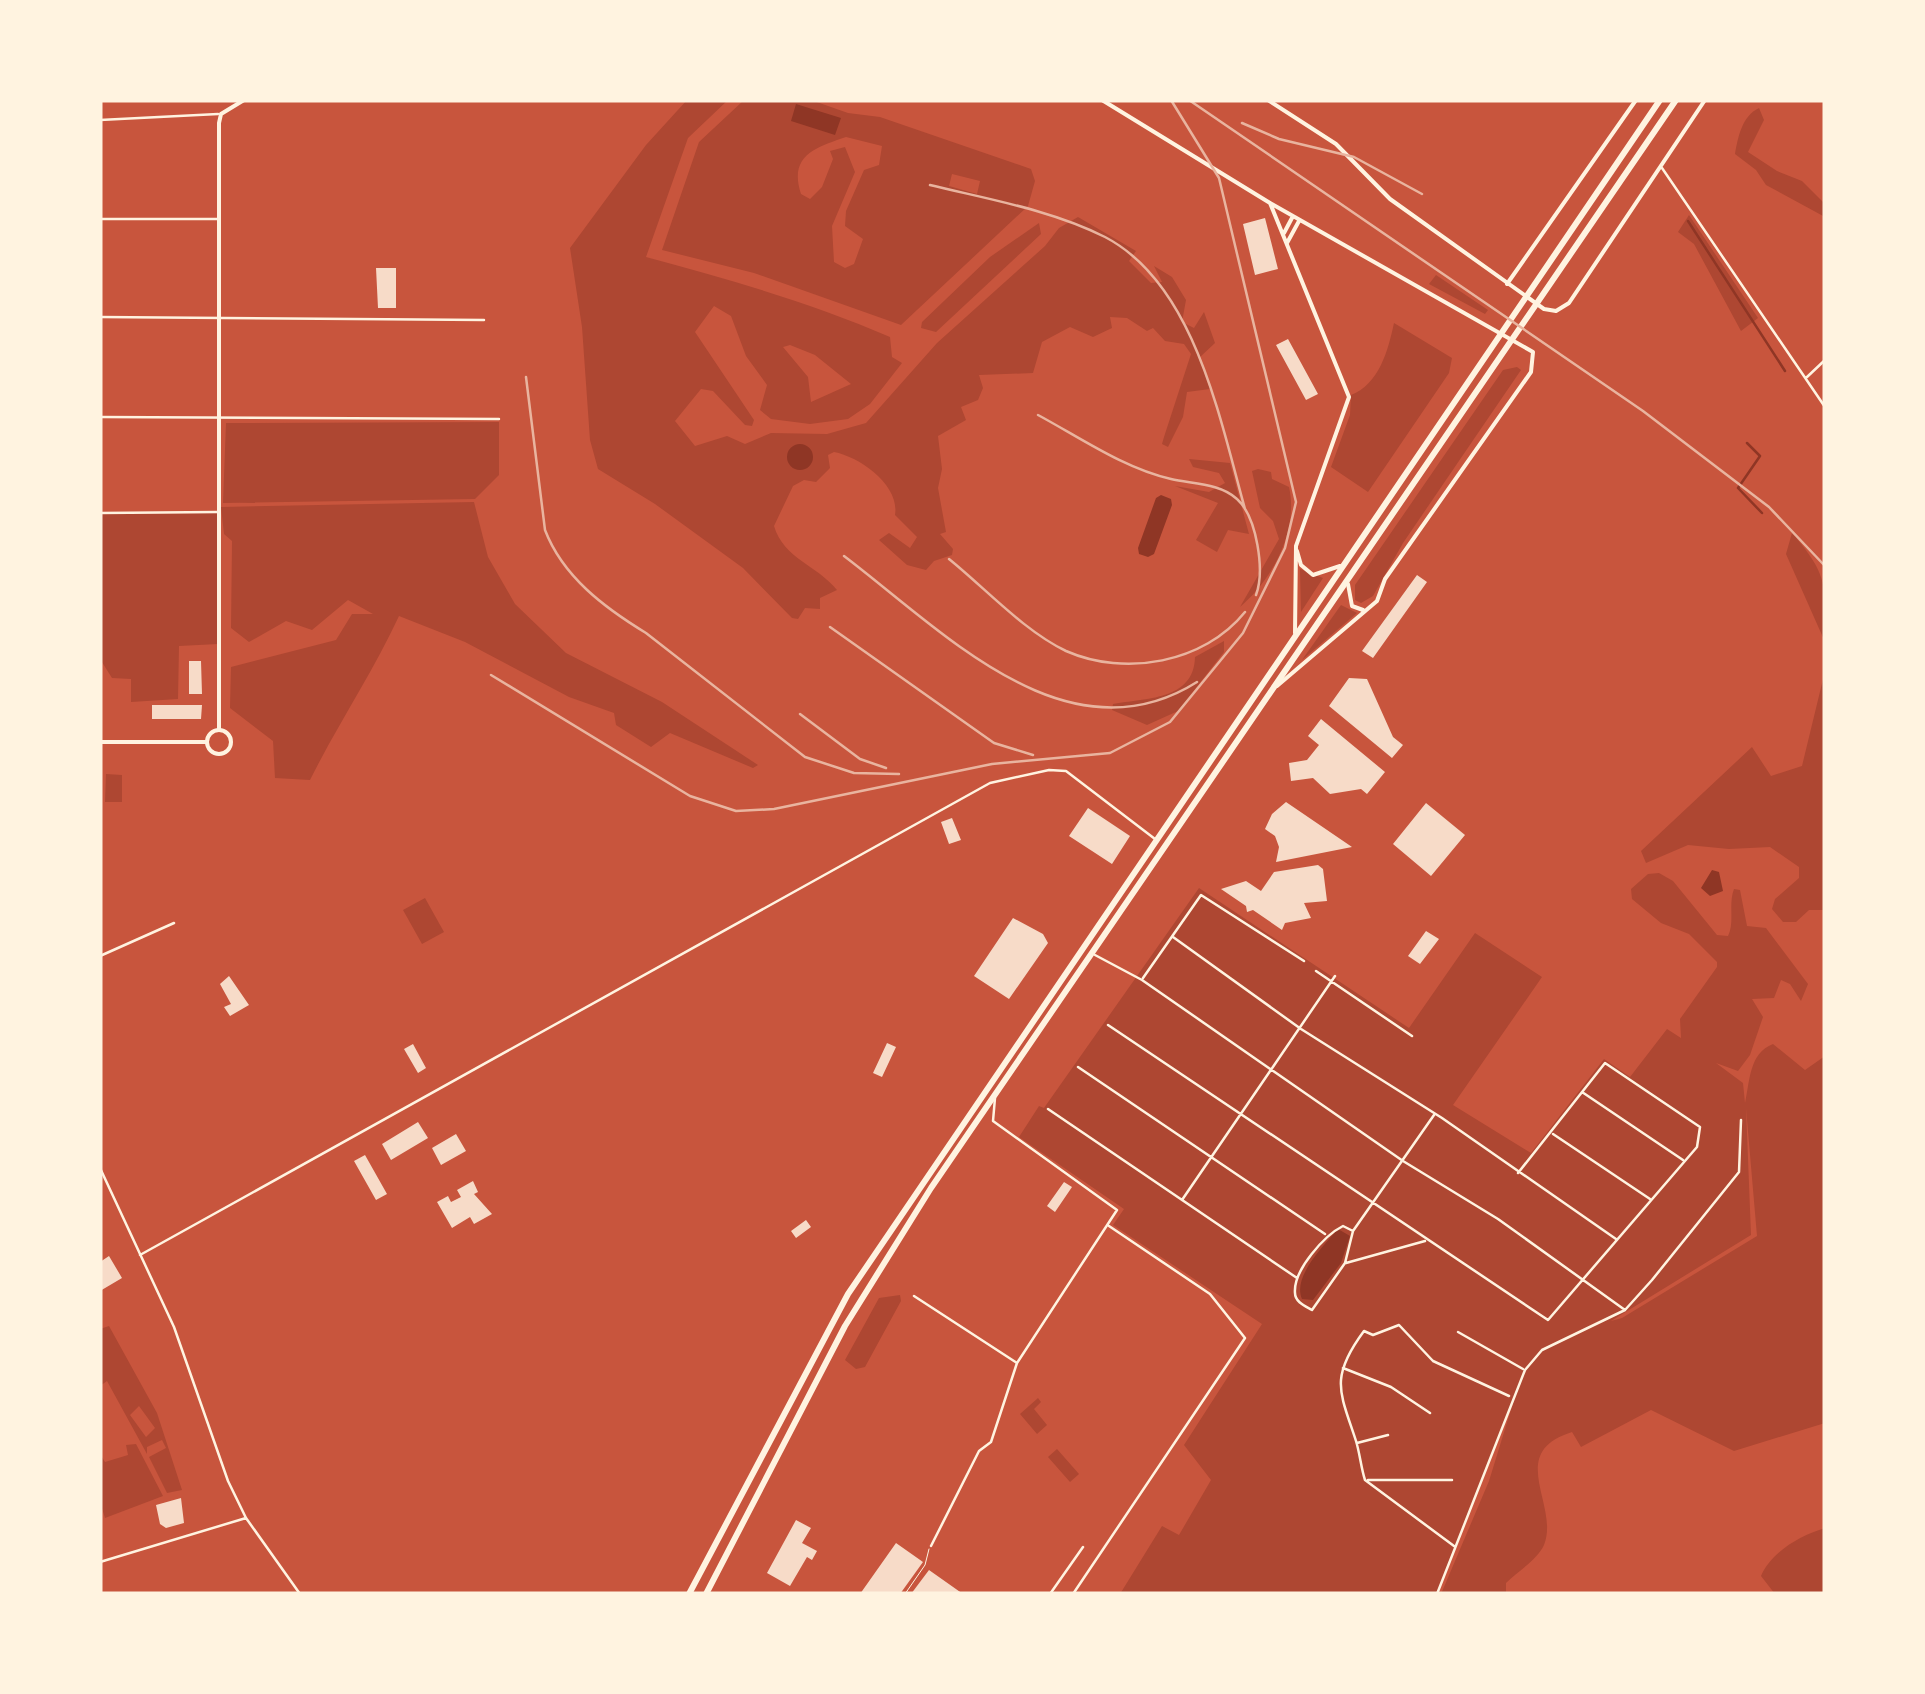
<svg xmlns="http://www.w3.org/2000/svg" width="1925" height="1694" font-family="'Sofia Sans Condensed',sans-serif">
<rect width="100%" height="100%" fill="#c8553d"/>
<path fill="#ae4732" fill-rule="evenodd" d="M 687,100 L 728,100 L 688,138 L 646,257 C 728,279 812,303 890,337 L 892,357 L 902,363 L 870,404 L 848,419 L 810,424 L 771,419 L 760,410 L 767,385 L 746,356 L 731,316 L 714,306 L 695,332 L 754,420 L 752,426 L 745,425 L 713,391 L 701,389 L 675,421 L 695,446 L 727,436 L 745,444 L 771,433 L 827,434 L 866,423 L 937,343 L 1045,246 L 1059,228 L 1078,217 L 1136,251 L 1129,261 L 1151,283 L 1162,282 L 1154,266 L 1172,277 L 1186,300 L 1182,322 L 1194,328 L 1204,312 L 1215,343 L 1199,358 L 1210,389 L 1187,392 L 1183,417 L 1168,447 L 1162,444 L 1164,437 L 1191,354 L 1184,344 L 1165,341 L 1153,328 L 1147,331 L 1127,318 L 1110,317 L 1112,328 L 1093,337 L 1070,327 L 1042,342 L 1033,373 L 979,375 L 983,388 L 978,400 L 961,407 L 966,420 L 938,436 L 942,469 L 938,488 L 946,532 L 940,534 L 953,549 L 952,555 L 934,561 L 926,570 L 907,565 L 879,540 L 889,533 L 910,548 L 917,537 L 895,515 C 900,485 860,457 834,452 L 828,455 L 830,468 L 816,482 L 804,480 L 793,486 L 774,526 C 784,559 817,565 837,590 L 820,598 L 820,609 L 805,608 L 798,619 L 792,618 L 743,568 L 655,504 L 598,469 L 590,440 L 582,327 L 570,248 L 646,145 ZM 790,345 L 815,355 L 851,384 L 811,402 L 808,377 L 783,347 Z
M 744,100 L 811,100 L 848,113 L 880,117 L 1031,169 L 1035,181 L 1028,206 L 901,325 L 754,273 L 662,250 L 699,142 ZM 846,137 L 882,146 L 879,165 L 864,170 L 846,211 L 845,226 L 863,239 L 854,264 L 845,268 L 834,262 L 832,226 L 855,172 L 845,147 L 830,151 L 833,159 L 822,187 L 810,199 L 801,194 C 788,155 817,147 846,137 ZM 952,174 L 980,181 L 977,194 L 949,186 Z
M 1759,108 L 1764,120 L 1748,152 L 1777,171 L 1802,181 L 1825,204 L 1825,217 L 1766,185 L 1756,170 L 1735,154 C 1738,137 1742,116 1759,108 Z
M 1689,215 L 1758,318 L 1741,331 L 1694,244 L 1678,232 Z
M 1039,223 L 1041,234 L 936,332 L 921,328 L 922,322 L 990,257 Z
M 1436,275 L 1488,310 L 1485,314 L 1429,284 Z
M 1394,323 L 1452,358 L 1449,373 L 1368,492 L 1331,467 L 1350,415 L 1351,395 C 1379,384 1388,351 1394,323 Z
M 1517,367 L 1521,370 L 1403,543 L 1373,596 L 1361,603 L 1355,600 L 1355,585 L 1503,370 Z
M 499,422 L 499,475 L 475,499 L 223,503 L 226,423 Z
M 1189,459 L 1230,463 L 1249,534 L 1228,530 L 1217,552 L 1196,540 L 1218,503 L 1175,486 L 1209,492 L 1225,483 L 1219,473 L 1193,467 Z
M 1258,469 L 1271,472 L 1272,479 L 1289,487 C 1299,531 1272,580 1240,607 L 1279,539 L 1273,521 L 1260,508 L 1252,471 Z
M 474,502 L 488,557 L 515,604 L 566,653 L 662,702 L 758,765 L 753,768 L 670,733 L 651,747 L 616,725 L 614,713 L 569,697 L 465,642 L 399,616 C 373,672 338,724 310,780 L 275,778 L 273,741 L 230,708 L 231,667 L 336,640 L 352,614 L 373,614 L 348,600 L 312,630 L 286,621 L 249,642 L 231,628 L 232,541 L 224,534 L 221,507 Z
M 218,513 L 218,644 L 179,646 L 178,699 L 131,702 L 131,679 L 112,678 L 100,659 L 100,514 Z
M 1792,533 C 1830,577 1825,586 1825,642 L 1786,554 Z
M 1300,569 L 1323,578 L 1301,612 Z
M 1341,605 L 1357,613 L 1302,660 Z
M 1224,641 L 1224,652 L 1178,711 L 1147,725 L 1112,710 L 1113,704 C 1144,698 1194,701 1195,657 Z
M 1825,671 L 1825,910 L 1809,910 L 1796,922 L 1783,922 L 1772,909 L 1775,899 L 1799,878 L 1799,867 L 1770,847 L 1729,849 L 1688,845 L 1646,863 L 1641,851 L 1752,747 L 1771,776 L 1802,766 Z
M 106,774 L 122,775 L 122,802 L 105,802 Z
M 1659,873 L 1673,881 L 1717,935 L 1728,936 C 1735,922 1728,905 1734,889 L 1740,890 L 1747,926 L 1766,928 L 1808,984 L 1801,1001 L 1790,984 L 1781,980 L 1774,998 L 1752,999 L 1763,1017 L 1750,1055 L 1738,1071 L 1716,1063 L 1743,1083 L 1745,1103 C 1750,1081 1749,1053 1773,1044 L 1805,1070 L 1825,1056 L 1825,1423 L 1734,1451 L 1651,1410 L 1581,1447 L 1572,1432 C 1505,1453 1560,1505 1544,1545 C 1538,1559 1517,1572 1506,1583 L 1506,1594 L 1441,1594 L 1489,1481 L 1513,1403 L 1438,1594 L 1120,1594 L 1162,1526 L 1179,1535 L 1211,1480 L 1184,1445 L 1262,1324 L 1113,1225 L 1124,1209 L 1019,1137 L 1039,1106 L 1044,1108 L 1199,888 L 1409,1028 L 1475,933 L 1542,977 L 1453,1105 L 1531,1153 L 1604,1059 L 1630,1077 L 1667,1029 L 1681,1038 L 1680,1019 L 1717,967 L 1717,962 L 1689,934 L 1661,923 L 1632,899 L 1631,889 L 1648,874 ZM 1746,1108 L 1757,1236 L 1622,1318 L 1611,1321 L 1751,1235 Z
M 425,898 L 444,932 L 422,944 L 403,910 Z
M 900,1295 L 901,1301 L 865,1367 L 856,1369 L 845,1360 L 879,1298 Z
M 109,1326 L 157,1413 L 182,1490 L 167,1493 L 149,1457 L 166,1448 L 162,1440 L 147,1447 L 147,1454 L 107,1381 L 100,1386 L 100,1329 ZM 139,1406 L 155,1428 L 146,1437 L 130,1415 Z
M 1038,1398 L 1041,1402 L 1034,1409 L 1047,1425 L 1037,1434 L 1020,1414 Z
M 136,1444 L 163,1496 L 105,1518 L 100,1502 L 100,1454 L 105,1462 L 128,1455 L 126,1445 Z
M 1057,1449 L 1079,1474 L 1070,1482 L 1048,1457 Z
M 1825,1528 L 1825,1594 L 1775,1594 L 1761,1576 C 1771,1552 1801,1535 1825,1528 Z"/>
<path fill="#8f3625" d="M 796,104 L 841,118 L 835,135 L 791,121 Z
M787 457a13 13 0 1 1 26 0a13 13 0 1 1-26 0Z
M 1161,495 L 1171,499 L 1172,505 L 1154,554 L 1148,557 L 1139,554 L 1138,548 L 1156,498 Z
M 1712,870 L 1719,872 L 1723,891 L 1710,896 L 1701,888 Z
M 1338,1229 L 1350,1236 L 1341,1263 L 1313,1300 L 1302,1299 C 1292,1277 1324,1245 1338,1229 Z"/>
<g fill="none" stroke-linecap="round" stroke-linejoin="round">
<path stroke="#8f3625" stroke-width="2.5" d="M 1688,221 L 1785,371
M 1747,443 L 1760,456 L 1738,488 L 1762,513"/>
</g>
<path fill="#f7dbc8" d="M 1265,218 L 1278,269 L 1255,275 L 1243,224 Z
M 376,268 L 396,268 L 396,308 L 378,308 Z
M 1288,339 L 1318,394 L 1306,400 L 1276,345 Z
M 1417,575 L 1427,582 L 1373,658 L 1362,651 Z
M 189,661 L 201,661 L 202,694 L 189,694 Z
M 1349,678 L 1367,679 L 1393,737 L 1403,745 L 1392,758 L 1329,706 Z
M 152,705 L 202,705 L 201,719 L 152,719 Z
M 1321,719 L 1385,772 L 1367,794 L 1361,789 L 1330,794 L 1313,778 L 1291,781 L 1289,763 L 1307,760 L 1319,745 L 1308,736 Z
M 1286,802 L 1352,847 L 1276,862 L 1279,847 L 1275,836 L 1265,829 L 1272,814 Z
M 1426,803 L 1465,835 L 1431,876 L 1393,844 Z
M 1088,808 L 1130,836 L 1112,864 L 1069,836 Z
M 952,818 L 961,840 L 949,844 L 941,822 Z
M 1318,865 L 1323,869 L 1327,901 L 1304,903 L 1311,918 L 1285,923 L 1282,930 L 1253,910 L 1247,912 L 1246,906 L 1221,889 L 1246,881 L 1261,891 L 1274,872 Z
M 1013,918 L 1043,934 L 1048,943 L 1009,999 L 974,976 Z
M 1426,931 L 1439,939 L 1420,964 L 1408,956 Z
M 229,976 L 249,1005 L 230,1016 L 224,1007 L 231,1004 L 220,984 Z
M 887,1043 L 896,1047 L 882,1077 L 873,1073 Z
M 413,1044 L 426,1068 L 418,1073 L 404,1049 Z
M 418,1122 L 428,1138 L 391,1160 L 382,1144 Z
M 456,1134 L 466,1151 L 441,1165 L 432,1148 Z
M 365,1155 L 387,1194 L 376,1200 L 354,1161 Z
M 473,1181 L 478,1192 L 474,1194 L 492,1214 L 474,1224 L 470,1217 L 452,1228 L 437,1202 L 448,1196 L 451,1202 L 461,1197 L 457,1190 Z
M 1064,1182 L 1072,1187 L 1055,1212 L 1047,1206 Z
M 806,1220 L 811,1227 L 796,1238 L 791,1231 Z
M 109,1256 L 122,1278 L 100,1291 L 100,1262 Z
M 181,1498 L 184,1523 L 166,1528 L 160,1524 L 156,1505 Z
M 796,1520 L 811,1528 L 802,1543 L 817,1551 L 812,1560 L 807,1557 L 790,1586 L 767,1573 Z
M 896,1543 L 923,1562 L 900,1594 L 860,1594 Z
M 929,1570 L 963,1594 L 911,1594 Z"/>
<g fill="none" stroke-linecap="round" stroke-linejoin="round">
<path stroke="#fff3e0" stroke-width="1" d="M 905,1594 L 925,1565 L 929,1549"/>
<path stroke="#fff3e0" stroke-width="2.5" d="M 100,120 L 218,114
M 1662,168 L 1825,407
M 100,219 L 218,219
M 100,317 L 484,320
M 1807,377 L 1825,360
M 100,417 L 499,419
M 100,513 L 218,512
M 1173,937 L 1301,1029 L 1442,1118 L 1616,1239
M 1095,955 L 1142,980 L 1403,1161 L 1498,1219 L 1625,1310
M 100,956 L 174,923
M 1316,971 L 1412,1036
M 1143,978 L 1201,895 L 1304,961
M 1108,1025 L 1548,1320 L 1697,1147 L 1700,1127 L 1605,1063 L 1518,1173
M 1078,1067 L 1325,1234
M 1582,1092 L 1683,1160
M 1048,1109 L 1297,1278
M 1553,1134 L 1650,1199
M 100,1168 L 174,1327 L 228,1481 L 246,1518 L 300,1594
M 1182,1200 L 1335,976
M 1353,1231 L 1345,1263 L 1312,1310 C 1305,1306 1295,1302 1295,1293 C 1293,1270 1325,1235 1343,1226 L 1353,1231 L 1434,1115
M 140,1255 L 990,783 L 1049,770 L 1066,771 L 1155,839
M 1346,1263 L 1425,1241
M 914,1296 L 1017,1363
M 1458,1332 L 1523,1369
M 1343,1368 L 1391,1387 L 1430,1413
M 1357,1443 L 1388,1435
M 1368,1480 L 1452,1480
M 931,1546 L 979,1451 L 991,1442 L 1017,1363 L 1117,1210 L 993,1121 L 995,1098
M 1454,1546 L 1365,1480 C 1361,1468 1360,1454 1356,1441 C 1340,1392 1329,1378 1364,1331 L 1373,1335 L 1399,1325 L 1433,1361 L 1509,1396
M 100,1562 L 246,1518
M 1050,1594 L 1083,1547
M 1073,1594 L 1245,1338 L 1210,1294 L 1109,1226
M 1437,1594 L 1525,1370 L 1542,1350 L 1625,1310 L 1652,1280 L 1739,1172 L 1741,1120"/>
<path stroke="#fff3e0" stroke-width="4" d="M 1102,100 L 1270,203 L 1533,352 L 1531,372 L 1385,579 L 1377,601 L 1277,686
M 1268,100 L 1336,144 L 1390,199 L 1544,309 L 1556,311 L 1569,303 L 1705,100
M 1270,203 L 1349,397 L 1296,546 L 1295,633
M 1284,233 L 1293,216
M 1287,243 L 1299,221
M 1507,284 L 1636,100
M 1297,551 L 1301,565 L 1313,575 L 1340,566
M 1348,584 L 1352,606 L 1363,610
M 219,729 L 219,123 L 221,114 L 244,100
M207 742a12 12 0 1 1 24 0a12 12 0 1 1-24 0Z
M 100,742 L 206,742"/>
<path stroke="#fff3e0" stroke-width="6" d="M 689,1594 L 848,1294 L 1660,100
M 706,1594 L 845,1326 L 931,1188 L 1676,100"/>
<path stroke="#e9b49f" stroke-width="2.5" d="M 1189,100 L 1643,411 L 1769,507 L 1825,566
M 1242,123 L 1279,139 L 1354,157 L 1422,194
M 930,185 C 987,199 1052,210 1105,237 C 1195,284 1220,420 1245,509
M 526,377 L 545,530 C 563,577 605,608 646,633 L 805,757 L 854,773 L 899,774
M 1038,415 C 1079,437 1125,469 1171,479 C 1192,484 1220,483 1237,499 C 1257,517 1265,571 1256,595
M 844,556 C 942,630 1067,764 1197,682
M 949,559 C 985,588 1024,631 1066,651 C 1125,677 1204,663 1245,612
M 830,627 L 994,743 L 1033,755
M 491,675 L 690,796 L 736,811 L 774,809 L 992,764 L 1110,753 L 1170,722 L 1243,633 L 1285,548 L 1296,502 L 1219,178 L 1171,100
M 800,714 L 860,759 L 886,768"/>
</g>
<rect width="1925" height="1694" fill="none" stroke="#fff3e0" stroke-width="205"/>
</svg>
